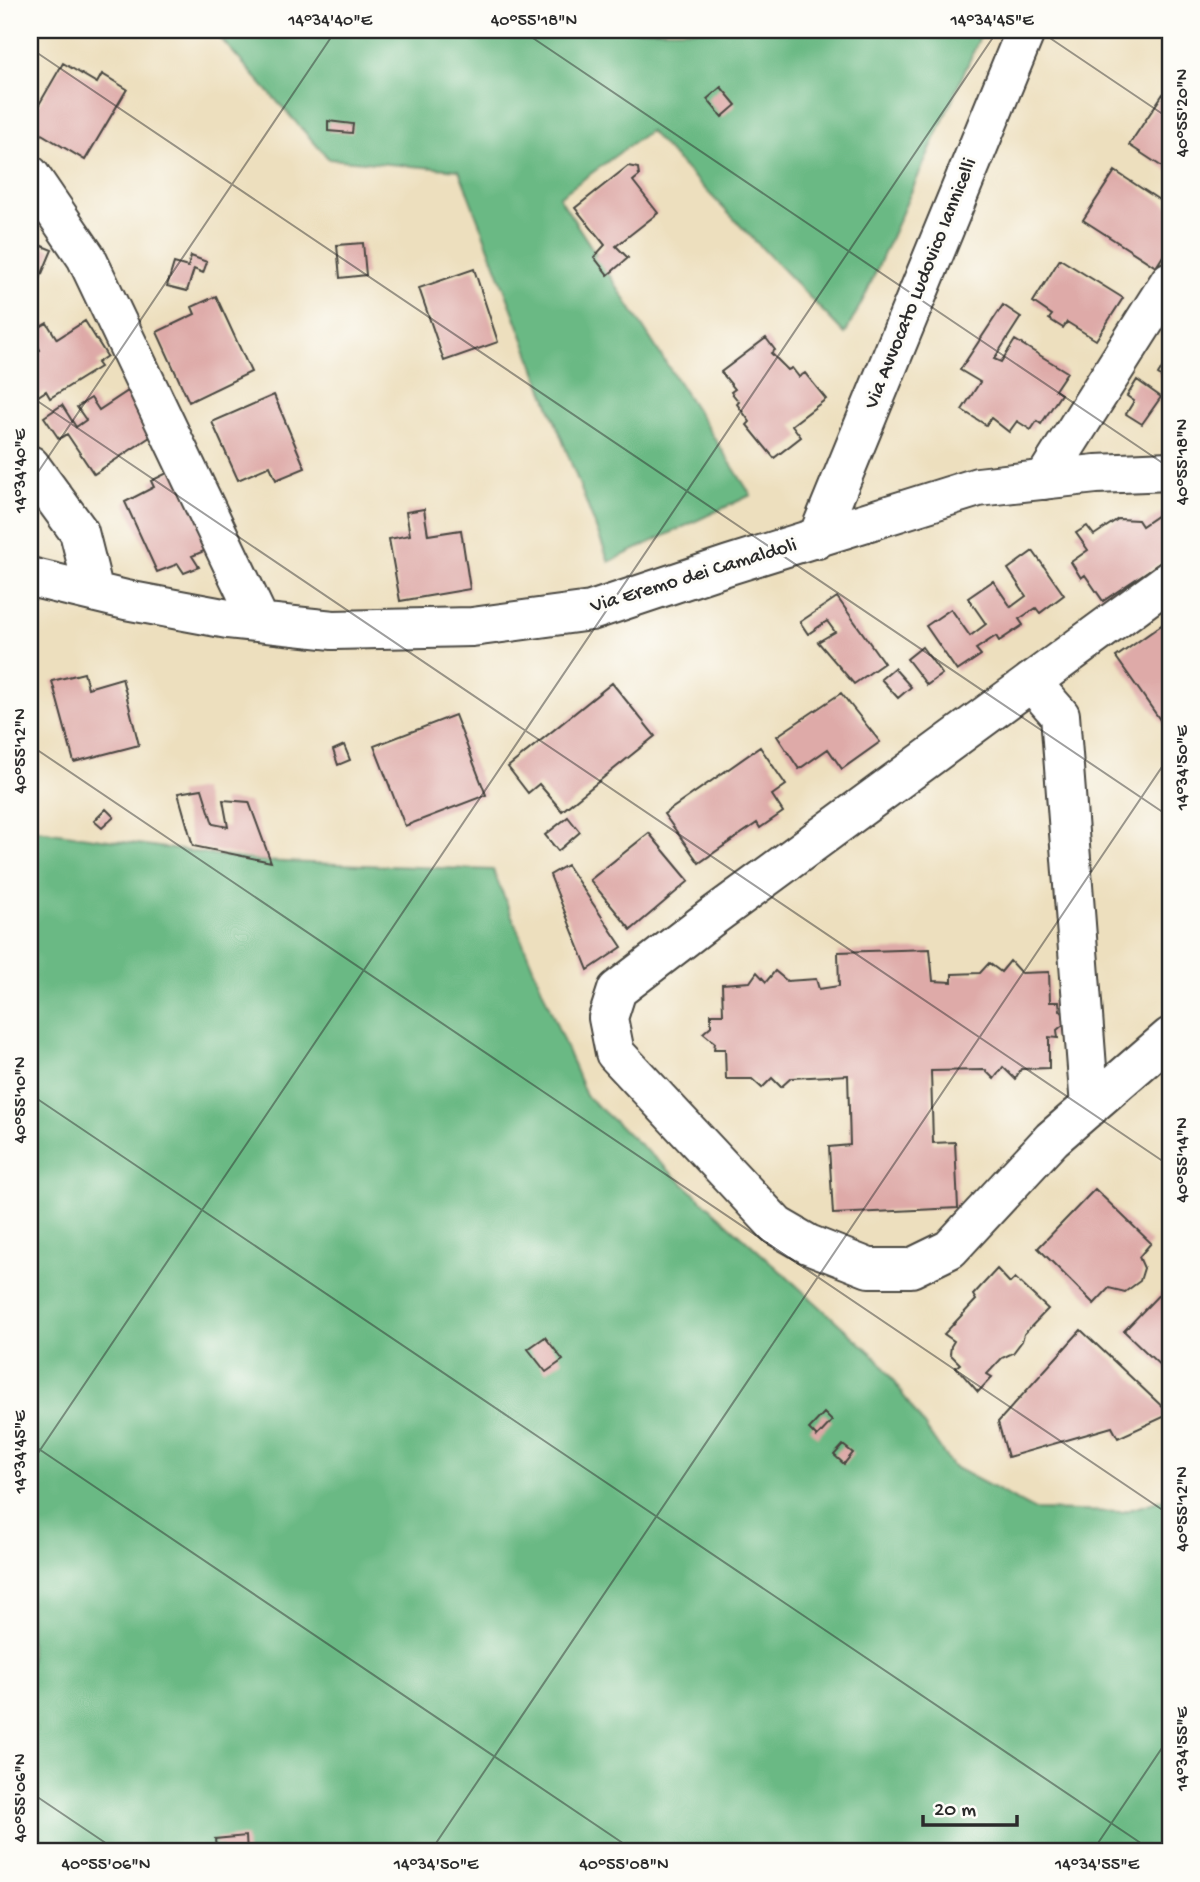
<svg xmlns="http://www.w3.org/2000/svg" width="1200" height="1882" font-family="'Gochi Hand',sans-serif">
<rect width="100%" height="100%" fill="#fdfcf7"/>
<filter id="ink" filterUnits="userSpaceOnUse"><feTurbulence type="fractalNoise" baseFrequency=".0143" numOctaves="2"/><feDisplacementMap in="SourceGraphic" scale="14" xChannelSelector="R" yChannelSelector="G"/><feConvolveMatrix kernelMatrix="1 2 1 2 8 2 1 2 1" color-interpolation-filters="sRGB"/></filter>
<filter id="wash" filterUnits="userSpaceOnUse"><feTurbulence type="fractalNoise" baseFrequency=".00686" numOctaves="4" result="noise"/><feDisplacementMap in="SourceGraphic" scale="28" xChannelSelector="R" yChannelSelector="G"/><feGaussianBlur stdDeviation="1.57" result="paint"/><feColorMatrix in="noise" values="0 0 0 0 0 0 0 0 0 0 0 0 0 0 0 0 0 1.4 0 .05"/><feComposite in="paint" operator="in"/></filter>
<g filter="url(#wash)">
<rect width="100%" height="100%" fill="#eddfbe"/>
<path fill="#6ab984" stroke="#4a7258" stroke-width="2" d="M 213,30 L 983,30 L 865,296 L 845,334 L 649,131 L 559,197 L 751,495 L 609,562 L 459,170 L 329,159 Z
M 30,829 L 259,861 L 493,870 L 586,1096 L 878,1359 L 952,1466 L 1035,1510 L 1123,1512 L 1170,1497 L 1170,1852 L 30,1852 Z"/>
<g id="blocks">
<path fill="#deaaa8" d="M 63,63 L 97,83 L 102,74 L 127,89 L 85,160 L 30,127 L 30,120 Z
M 721,87 L 736,105 L 722,117 L 707,99 Z
M 1163,94 L 1170,99 L 1170,172 L 1129,145 Z
M 328,121 L 353,124 L 352,133 L 328,131 Z
M 628,166 L 638,168 L 639,176 L 633,181 L 658,213 L 616,246 L 628,258 L 608,275 L 594,257 L 605,245 L 575,208 Z
M 1115,171 L 1170,207 L 1170,245 L 1156,267 L 1083,220 Z
M 30,241 L 52,250 L 30,302 Z
M 363,243 L 366,275 L 340,278 L 337,245 Z
M 191,256 L 207,262 L 203,273 L 194,269 L 187,291 L 167,286 L 174,263 L 188,267 Z
M 1060,259 L 1123,298 L 1096,340 L 1067,322 L 1063,328 L 1049,319 L 1052,315 L 1033,302 Z
M 474,269 L 498,342 L 444,361 L 419,288 Z
M 216,296 L 251,372 L 189,402 L 157,332 L 195,314 L 192,307 Z
M 1003,305 L 1021,317 L 994,359 L 1001,362 L 1015,340 L 1067,372 L 1055,390 L 1061,394 L 1041,424 L 1037,421 L 1031,430 L 1017,421 L 1009,432 L 991,418 L 986,425 L 962,410 L 980,382 L 960,370 Z
M 85,321 L 107,356 L 97,363 L 100,367 L 50,398 L 46,391 L 35,398 L 30,390 L 30,357 L 40,350 L 30,333 L 47,323 L 57,339 Z
M 766,338 L 775,350 L 771,353 L 788,370 L 792,368 L 799,377 L 805,373 L 826,399 L 792,425 L 801,437 L 774,458 L 747,425 L 750,422 L 737,404 L 739,402 L 731,392 L 735,389 L 721,372 Z
M 1170,355 L 1170,383 L 1158,375 Z
M 1137,380 L 1161,397 L 1142,424 L 1126,414 L 1134,401 L 1127,396 Z
M 128,391 L 156,433 L 94,474 L 67,434 L 59,439 L 44,417 L 62,405 L 76,427 L 86,420 L 77,407 L 91,398 L 99,410 Z
M 274,395 L 305,468 L 276,480 L 270,466 L 238,480 L 212,422 Z
M 179,467 L 216,546 L 192,556 L 199,567 L 184,573 L 178,564 L 157,572 L 125,502 L 154,487 L 151,481 Z
M 1170,507 L 1170,556 L 1103,601 L 1085,575 L 1081,578 L 1071,562 L 1088,550 L 1076,533 L 1087,526 L 1094,535 L 1118,519 L 1138,520 L 1142,526 Z
M 424,509 L 428,535 L 461,530 L 470,589 L 400,601 L 389,539 L 410,535 L 406,512 Z
M 1033,551 L 1064,595 L 1040,613 L 1036,608 L 1019,619 L 1023,625 L 999,641 L 996,636 L 976,649 L 981,655 L 957,671 L 926,626 L 951,609 L 970,636 L 986,624 L 968,598 L 993,581 L 1011,607 L 1026,596 L 1008,569 Z
M 837,597 L 884,663 L 854,684 L 818,642 L 835,632 L 827,621 L 808,634 L 800,622 Z
M 1163,624 L 1170,635 L 1170,734 L 1116,657 Z
M 922,647 L 942,674 L 927,685 L 907,659 Z
M 894,668 L 911,687 L 898,698 L 881,679 Z
M 84,673 L 88,688 L 122,678 L 139,745 L 74,762 L 52,681 Z
M 612,683 L 655,736 L 562,811 L 539,784 L 528,793 L 508,767 Z
M 841,693 L 880,742 L 842,769 L 828,749 L 799,769 L 777,736 Z
M 455,715 L 486,795 L 405,826 L 374,746 Z
M 344,745 L 350,760 L 338,765 L 333,750 Z
M 760,747 L 786,785 L 772,795 L 783,812 L 760,828 L 757,823 L 699,863 L 664,814 Z
M 202,789 L 213,824 L 228,827 L 223,800 L 249,802 L 271,862 L 193,846 L 178,793 Z
M 106,809 L 114,817 L 102,828 L 94,821 Z
M 568,817 L 580,832 L 558,851 L 545,835 Z
M 649,833 L 689,881 L 631,930 L 590,880 Z
M 567,865 L 622,947 L 588,970 L 550,875 Z
M 930,949 L 933,981 L 952,982 L 952,974 L 980,973 L 989,963 L 1001,972 L 1010,961 L 1021,973 L 1049,972 L 1050,1002 L 1059,1002 L 1060,1010 L 1069,1020 L 1057,1030 L 1058,1038 L 1049,1037 L 1049,1068 L 1021,1069 L 1015,1079 L 1003,1067 L 994,1079 L 985,1070 L 931,1071 L 933,1143 L 955,1142 L 958,1208 L 833,1214 L 829,1147 L 850,1145 L 848,1075 L 791,1078 L 781,1087 L 772,1078 L 762,1088 L 752,1079 L 726,1079 L 725,1049 L 714,1049 L 715,1043 L 703,1033 L 711,1026 L 711,1014 L 723,1014 L 722,984 L 750,982 L 757,972 L 766,982 L 775,971 L 787,981 L 816,979 L 819,989 L 839,986 L 838,952 Z
M 1095,1189 L 1151,1243 L 1139,1257 L 1144,1268 L 1140,1281 L 1125,1292 L 1109,1288 L 1094,1304 L 1038,1248 Z
M 997,1269 L 1010,1283 L 1015,1278 L 1048,1309 L 1024,1334 L 1022,1341 L 1013,1353 L 1002,1358 L 987,1374 L 992,1377 L 978,1392 L 956,1367 L 960,1364 L 950,1354 L 951,1346 L 954,1341 L 944,1334 L 976,1300 L 973,1295 Z
M 1170,1283 L 1170,1375 L 1124,1331 Z
M 1081,1330 L 1170,1414 L 1118,1438 L 1112,1427 L 1008,1457 L 998,1422 Z
M 545,1337 L 563,1360 L 546,1372 L 528,1349 Z
M 824,1413 L 832,1421 L 817,1437 L 809,1429 Z
M 843,1445 L 853,1453 L 844,1464 L 834,1455 Z
M 246,1836 L 247,1852 L 223,1852 L 223,1846 L 216,1846 L 215,1839 Z"/>
</g>
</g>
<g filter="url(#ink)">
<use href="#blocks" fill-opacity="0" stroke="#484641" stroke-width="2"/>
<g fill="none" stroke-linecap="round" stroke-linejoin="round">
<defs>
<path id="minor" d="M 30,175 L 86,257 L 260,622
M 30,465 L 79,532 L 94,592
M 1044,480 L 1170,281
M 817,539 L 1026,30
M 30,577 L 126,600 L 228,619 L 333,630 L 472,627 L 591,611 L 729,565 L 978,487 L 1096,474 L 1170,471
M 1170,580 L 712,917 L 617,990 L 608,1018 L 615,1053 L 777,1226 L 808,1244 L 869,1268 L 911,1268 L 950,1249 L 1052,1139 L 1170,1037
M 1031,682 L 1060,715 L 1090,1107"/>
</defs>
<use href="#minor" stroke="#484641" stroke-width="42"/>
<use href="#minor" stroke="#fff" stroke-width="38"/>
</g>
</g>
<path fill="none" stroke="#2b2b2b" stroke-width="2" stroke-opacity="0.45" d="M 521,30 L 1170,468M 1038,30 L 1170,119M 30,48 L 1170,817M 30,396 L 1170,1166M 30,484 L 336,30M 30,745 L 1170,1515M 30,1094 L 1154,1852M 30,1443 L 636,1852M 30,1465 L 998,30M 30,1792 L 119,1852M 430,1852 L 1170,755M 1092,1852 L 1170,1736"/>
<g text-anchor="middle" dominant-baseline="central" stroke-width="6" stroke-linejoin="round" paint-order="stroke">
<g font-size="21" fill="#2b2b2b" stroke="#fdfcf7">
<text transform="translate(922 284) rotate(-68)">Via Avvocato Ludovico Iannicelli</text>
<text transform="translate(694 577) rotate(-17)">Via Eremo dei Camaldoli</text>
</g>
</g>
<rect width="1200" height="1882" fill="none" stroke="#fdfcf7" stroke-width="77"/>
<path d="M923 1815v10h94v-10" fill="none" stroke="#2b2b2b" stroke-width="3.5"/>
<text x="934" y="1815" font-size="21" fill="#2b2b2b" stroke="#fdfcf7" stroke-width="5" paint-order="stroke">20 m</text>
<rect x="38" y="38" width="1124" height="1805" fill="none" stroke="#2b2b2b" stroke-width="2.5"/>
<g font-size="18" text-anchor="middle" fill="#2b2b2b">
<text x="330" y="25">14°34'40"E</text>
<text x="534" y="25">40°55'18"N</text>
<text x="992" y="25">14°34'45"E</text>
<text transform="translate(1181 113) rotate(-90)" y="6">40°55'20"N</text>
<text transform="translate(1181 462) rotate(-90)" y="6">40°55'18"N</text>
<text transform="translate(19 471) rotate(-90)" y="6">14°34'40"E</text>
<text transform="translate(19 751) rotate(-90)" y="6">40°55'12"N</text>
<text transform="translate(1181 768) rotate(-90)" y="6">14°34'50"E</text>
<text transform="translate(19 1100) rotate(-90)" y="6">40°55'10"N</text>
<text transform="translate(1181 1160) rotate(-90)" y="6">40°55'14"N</text>
<text transform="translate(19 1452) rotate(-90)" y="6">14°34'45"E</text>
<text transform="translate(1181 1509) rotate(-90)" y="6">40°55'12"N</text>
<text transform="translate(1181 1749) rotate(-90)" y="6">14°34'55"E</text>
<text transform="translate(19 1798) rotate(-90)" y="6">40°55'06"N</text>
<text x="106" y="1869">40°55'06"N</text>
<text x="436" y="1869">14°34'50"E</text>
<text x="624" y="1869">40°55'08"N</text>
<text x="1097" y="1869">14°34'55"E</text>
</g>
</svg>
